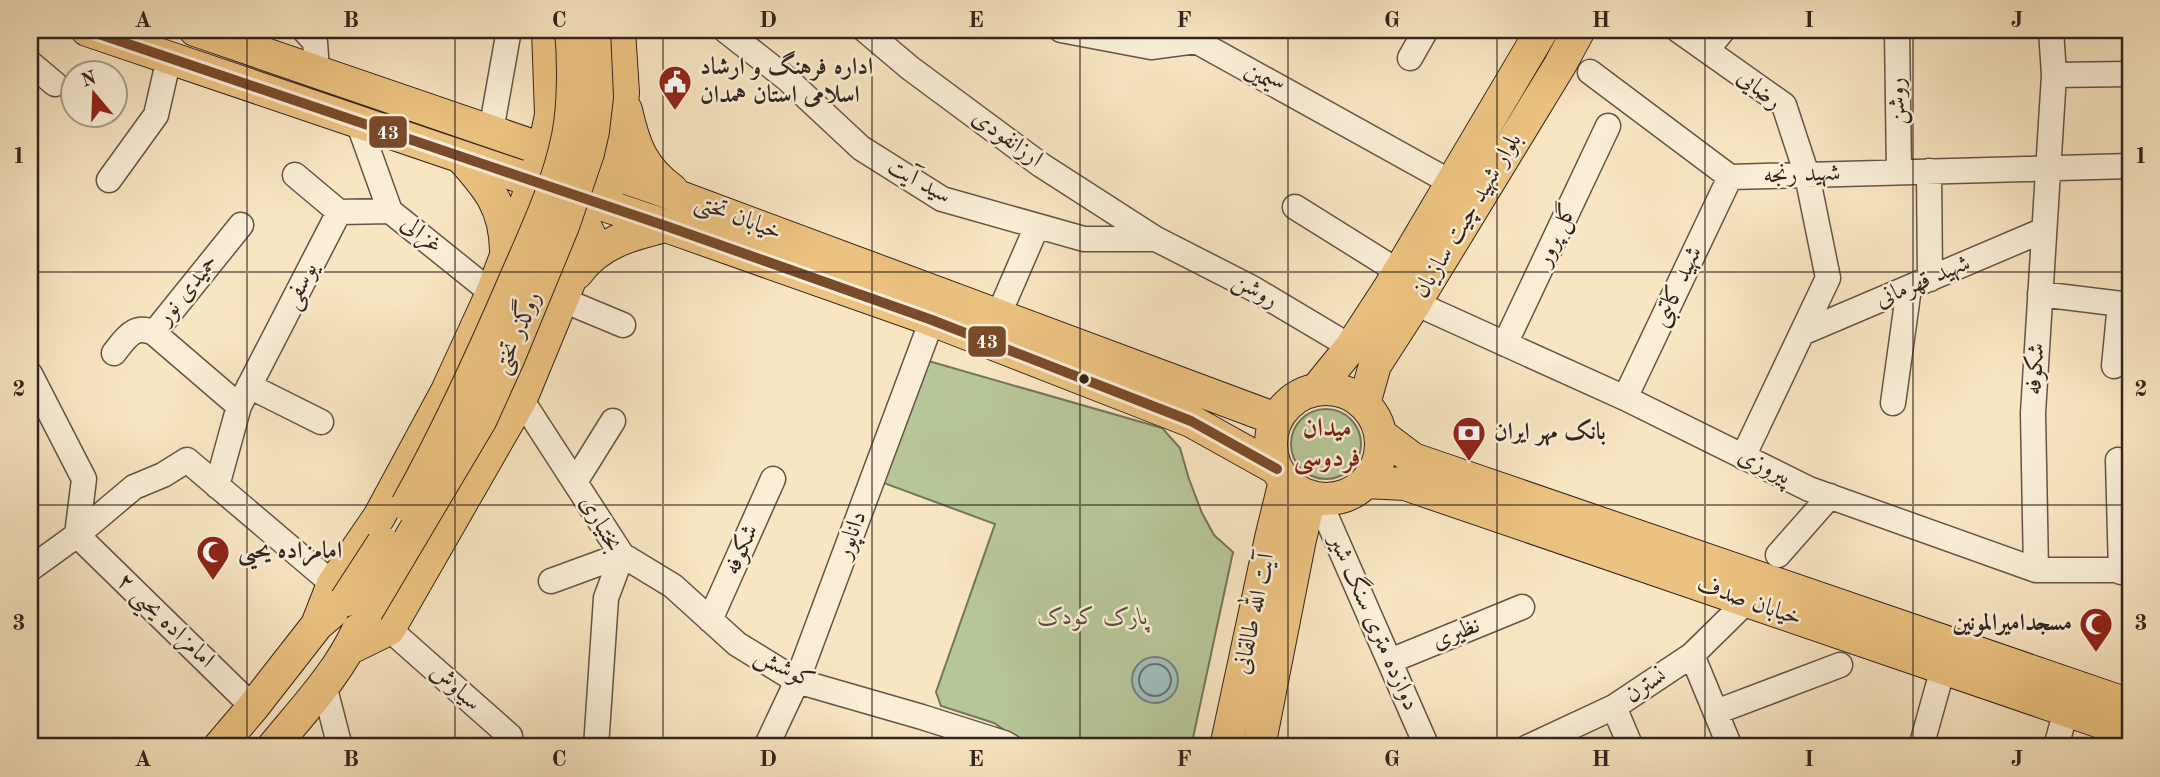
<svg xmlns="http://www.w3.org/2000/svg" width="2160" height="777" font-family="'Old Standard TT',Amiri,serif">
<rect width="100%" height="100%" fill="#f8e5c1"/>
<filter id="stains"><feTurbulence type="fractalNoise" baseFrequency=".00286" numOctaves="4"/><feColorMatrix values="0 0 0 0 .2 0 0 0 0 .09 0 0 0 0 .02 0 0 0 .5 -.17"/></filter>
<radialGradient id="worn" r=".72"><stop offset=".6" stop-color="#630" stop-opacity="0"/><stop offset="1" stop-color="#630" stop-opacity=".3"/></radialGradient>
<path fill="#b7c698" stroke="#74755c" stroke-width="2" d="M 925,360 L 1162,428 L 1180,448 L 1189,479 L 1202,513 L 1214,535 L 1233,552 L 1191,747 L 1107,747 L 1072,739 L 1067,747 L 1029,747 L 994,723 L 941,706 L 936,692 L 995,524 L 881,482 Z
M1291 444a35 35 0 1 1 70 0a35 35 0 1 1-70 0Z"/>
<path fill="#a0bdbc" stroke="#74807d" stroke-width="2" d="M1132 680a23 23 0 1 1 46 0a23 23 0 1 1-46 0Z"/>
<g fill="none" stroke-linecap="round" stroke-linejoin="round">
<path stroke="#69706e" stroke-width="2" d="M1139 680a16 16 0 1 1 32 0a16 16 0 1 1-32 0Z"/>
<defs>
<path id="minor" d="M 304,30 L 315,42 L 317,71
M 725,30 L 786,78 L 861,148 L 942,199 L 1084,239 L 1156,239
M 865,30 L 910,68 L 1041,165 L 1156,239 L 1252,288 L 1351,347
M 1061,30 L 1151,47 L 1196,41 L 1452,183
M 1678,30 L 1784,105 L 1807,175 L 1828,278 L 1743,457
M 1897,30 L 1899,172
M 1707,50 L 1723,30
M 1410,58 L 1426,30
M 30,63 L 55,84
M 1590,72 L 1730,177 L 2130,166
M 2054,75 L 2130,74
M 358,122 L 390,211 L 492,293
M 491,131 L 509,30
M 1929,171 L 1930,279
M 295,175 L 339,212
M 109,180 L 156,115 L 169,58
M 1295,207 L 1399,272
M 2040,294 L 2130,305
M 563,300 L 623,325
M 1415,303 L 1625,398 L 1809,489 L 2036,570 L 2130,570
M 998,316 L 1037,226
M 1802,333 L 2044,230
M 1505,344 L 1608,126
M 114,353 C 125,339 134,323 154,333
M 2114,366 L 2120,304
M 30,374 L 84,479 L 77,535
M 249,386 L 321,422
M 1625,398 L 1730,177
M 521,399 L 622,555 L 606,598 L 596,747
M 1893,403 L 1909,288
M 239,406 L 154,333 L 241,225
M 2118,460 L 2121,572
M 575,482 L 613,421
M 217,486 L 239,406 L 339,212 L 390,211
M 1318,498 L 1427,747
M 77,535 L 253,707
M 1778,555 L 1830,496
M 30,569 L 77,535 L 134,487 L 163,475 L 187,460 L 333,584
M 2036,570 L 2033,413 L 2054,75 L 2051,30
M 551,581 L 622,555 L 673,586 L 737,644 L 797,681 L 922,717 L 1004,743 L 1011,747
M 710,620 L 773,479
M 389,629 L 510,736 L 502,747
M 1692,655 L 1730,747
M 1390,661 L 1522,607
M 324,685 L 340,747
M 1614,707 L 1631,747
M 1716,712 L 1840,665
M 766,747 L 797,681 L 932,320
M 1528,747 L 1614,707 L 1692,655 L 1747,601
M 1921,747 L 1943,668
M 2056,747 L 2066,710"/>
<path id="major" d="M 87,30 L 666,226 L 932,320 L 1191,421 L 1277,469
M 195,30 L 653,187 L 1276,419
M 626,110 C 634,146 642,168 672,190
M 461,157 C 489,188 505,207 506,250
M 607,191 L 620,130 L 623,93 L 619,30
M 577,273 C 598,243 632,234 666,226
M 1317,389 L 1351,347 L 1390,287 L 1542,30
M1271 444a55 55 0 1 1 110 0a55 55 0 1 1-110 0Z
M 1364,404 L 1375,365 L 1415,303 L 1560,65 L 1579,30
M 1380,434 L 1413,459 L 2130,705
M 1366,482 L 1405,484 L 2130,732
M 317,625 L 333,584 L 379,517 L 447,391 L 492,293 L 534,181 L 544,148 L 551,115 L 548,30
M 350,648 L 389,629 L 521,399 L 589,234 C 579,211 572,205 547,203
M 219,747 L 253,707 L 317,625 L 332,612
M 273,747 C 303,710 338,674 358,630
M 1226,747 L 1271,538 L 1285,481
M 1259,747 L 1299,544 L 1310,496"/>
</defs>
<use href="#minor" stroke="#645448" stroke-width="27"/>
<use href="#major" stroke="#32241f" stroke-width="34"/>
<use href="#minor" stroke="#faeed7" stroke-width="24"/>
<use href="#major" stroke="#ecc280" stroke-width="32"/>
<defs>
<path id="major-bridge" d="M 407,505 C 448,431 482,357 515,280 C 535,234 558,186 568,136 C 574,106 574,60 571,30
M 346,600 L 383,543
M 367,611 L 481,419 L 509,357 L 563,226 L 588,153 L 593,131 L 597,97 L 594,30"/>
</defs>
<use href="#major-bridge" stroke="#32241f" stroke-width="34" stroke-linecap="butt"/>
<use href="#major-bridge" stroke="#ecc280" stroke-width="32"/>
<defs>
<path id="bus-1" d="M 87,30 L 666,226 L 932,320 L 1191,421 L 1277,469"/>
</defs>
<use href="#bus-1" stroke="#faeed7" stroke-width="16"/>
<use href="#bus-1" stroke="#7a4b2a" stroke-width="10"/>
</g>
<path fill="none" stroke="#32241f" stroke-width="2" stroke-opacity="0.55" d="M 247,30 L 247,747M 455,30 L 455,747M 663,30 L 663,747M 872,30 L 872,747M 1080,30 L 1080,747M 1288,30 L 1288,747M 1497,30 L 1497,747M 1705,30 L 1705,747M 1913,30 L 1913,747M 30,272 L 2130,272M 30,505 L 2130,505"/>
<defs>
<symbol id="civic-pin" viewBox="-11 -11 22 30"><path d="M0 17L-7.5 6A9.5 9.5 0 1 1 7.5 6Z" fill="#8f2418" stroke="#faeed7"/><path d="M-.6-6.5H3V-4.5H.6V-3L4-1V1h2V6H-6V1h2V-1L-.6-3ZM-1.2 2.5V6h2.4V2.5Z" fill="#fff"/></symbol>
<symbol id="bank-pin" viewBox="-11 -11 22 30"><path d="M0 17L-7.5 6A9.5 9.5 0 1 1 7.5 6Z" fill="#8f2418" stroke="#faeed7"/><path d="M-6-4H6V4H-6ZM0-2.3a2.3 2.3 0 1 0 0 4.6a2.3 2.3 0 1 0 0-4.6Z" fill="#fff"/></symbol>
<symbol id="mosque-pin" viewBox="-11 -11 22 30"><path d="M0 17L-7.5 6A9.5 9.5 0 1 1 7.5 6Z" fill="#8f2418" stroke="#faeed7"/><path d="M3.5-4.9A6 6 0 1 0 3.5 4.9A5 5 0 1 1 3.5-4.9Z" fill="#fff"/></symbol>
</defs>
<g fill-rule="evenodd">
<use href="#civic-pin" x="656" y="63" width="38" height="52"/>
<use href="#bank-pin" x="1450" y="414" width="38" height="52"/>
<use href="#mosque-pin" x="194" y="533" width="38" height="52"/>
<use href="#mosque-pin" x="2077" y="605" width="38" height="52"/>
</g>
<circle fill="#32241f" stroke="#faeed7" stroke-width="2.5" cx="1084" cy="379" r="6"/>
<g text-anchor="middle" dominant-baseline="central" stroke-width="5" stroke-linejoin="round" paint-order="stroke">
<g font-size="24" font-weight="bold" fill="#32241f" stroke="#faeed7" text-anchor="start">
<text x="700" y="68">اداره فرهنگ و ارشاد<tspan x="700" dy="28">اسلامی استان همدان</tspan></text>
<text x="1494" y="433">بانک مهر ایران</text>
<text x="238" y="552">امامزاده یحیی</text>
<text x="2072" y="624" text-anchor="end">مسجدامیرالمونین</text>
</g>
<g font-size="24" fill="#32241f" stroke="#faeed7">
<text transform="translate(1264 79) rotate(29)">سیمین</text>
<text transform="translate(1759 90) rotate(39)">رضایی</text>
<text transform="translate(1898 101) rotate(-91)">روشن</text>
<text transform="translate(1007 139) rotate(36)">ارزانفودی</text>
<text transform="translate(1802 175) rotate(-2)">شهید رنجه</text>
<text transform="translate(919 182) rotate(29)">سید آیت</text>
<text transform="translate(1468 216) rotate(-59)">بلوار شهید چیت سازیان</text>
<text transform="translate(738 218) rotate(21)">خیابان تختی</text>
<text transform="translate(421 235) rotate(39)">غزالی</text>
<text transform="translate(1557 235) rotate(-65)">گل پرور</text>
<text transform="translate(1923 282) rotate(-23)">شهید قهرمانی</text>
<text transform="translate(301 286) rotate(-63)">یوسفی</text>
<text transform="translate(1678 287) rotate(-65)">شهید کاتبی</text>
<text transform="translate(188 290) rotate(-51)">حمیدی نور</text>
<text transform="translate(1255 291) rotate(29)">روشن</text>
<text transform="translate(518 333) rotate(-67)">روگذر تختی</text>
<text transform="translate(2036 369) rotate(-86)">شکوفه</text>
<text transform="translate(1764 467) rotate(26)">پیروزی</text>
<text transform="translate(600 524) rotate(60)">بختیاری</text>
<text transform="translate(852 535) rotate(-70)">داناپور</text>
<text transform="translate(742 550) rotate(-66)">شکوفه</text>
<text transform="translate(1749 602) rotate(19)">خیابان صدف</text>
<text transform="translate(1255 614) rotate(-78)">آیت الله طالقانی</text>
<text transform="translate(165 621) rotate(44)">امامزاده یحیی ۲</text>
<text transform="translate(1373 623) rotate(66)">دوازده متری سنگ شیر</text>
<text transform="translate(1456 634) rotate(-22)">نظیری</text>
<text transform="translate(784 669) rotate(27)">کوشش</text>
<text transform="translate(1646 686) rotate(-34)">نسترن</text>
<text transform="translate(455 688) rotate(41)">سیاوش</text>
</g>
<g font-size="24" font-style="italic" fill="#534c3d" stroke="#faeed7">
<text x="1093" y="618">پارک کودک</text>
</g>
<g font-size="26" font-weight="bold" fill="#7a1f14" stroke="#faeed7">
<text x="1327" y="429">میدان<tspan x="1327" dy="30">فردوسی</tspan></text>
</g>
</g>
<g stroke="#faeed7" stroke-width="2.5">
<rect x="368" y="115" width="40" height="34" rx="7" fill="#7a4b2a"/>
<rect x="967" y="325" width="40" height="33" rx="7" fill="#7a4b2a"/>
</g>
<g font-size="19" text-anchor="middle" font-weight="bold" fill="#fff">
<text x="388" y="139">43</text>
<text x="987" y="348">43</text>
</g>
<rect width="2160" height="777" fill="none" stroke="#f8e5c1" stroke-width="77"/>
<g transform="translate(94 94) rotate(341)"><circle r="33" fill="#faeed7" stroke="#aa9d8d" stroke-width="2"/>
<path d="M0-5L12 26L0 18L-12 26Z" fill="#8f2418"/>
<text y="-10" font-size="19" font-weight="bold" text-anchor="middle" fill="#32241f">N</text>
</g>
<rect x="38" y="38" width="2084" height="700" fill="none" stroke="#32241f" stroke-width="2.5"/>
<g font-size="23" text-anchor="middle" font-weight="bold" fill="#32241f">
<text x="143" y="27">A</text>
<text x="351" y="27">B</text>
<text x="559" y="27">C</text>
<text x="768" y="27">D</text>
<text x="976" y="27">E</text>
<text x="1184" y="27">F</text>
<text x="1392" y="27">G</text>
<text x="1601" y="27">H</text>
<text x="1809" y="27">I</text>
<text x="2017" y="27">J</text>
<text x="19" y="163">1</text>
<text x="2141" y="163">1</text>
<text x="19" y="396">2</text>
<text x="2141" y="396">2</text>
<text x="19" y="630">3</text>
<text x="2141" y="630">3</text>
<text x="143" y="766">A</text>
<text x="351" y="766">B</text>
<text x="559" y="766">C</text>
<text x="768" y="766">D</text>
<text x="976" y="766">E</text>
<text x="1184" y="766">F</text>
<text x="1392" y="766">G</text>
<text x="1601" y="766">H</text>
<text x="1809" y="766">I</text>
<text x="2017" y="766">J</text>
</g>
<rect width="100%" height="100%" filter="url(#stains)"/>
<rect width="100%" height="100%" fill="url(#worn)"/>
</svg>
